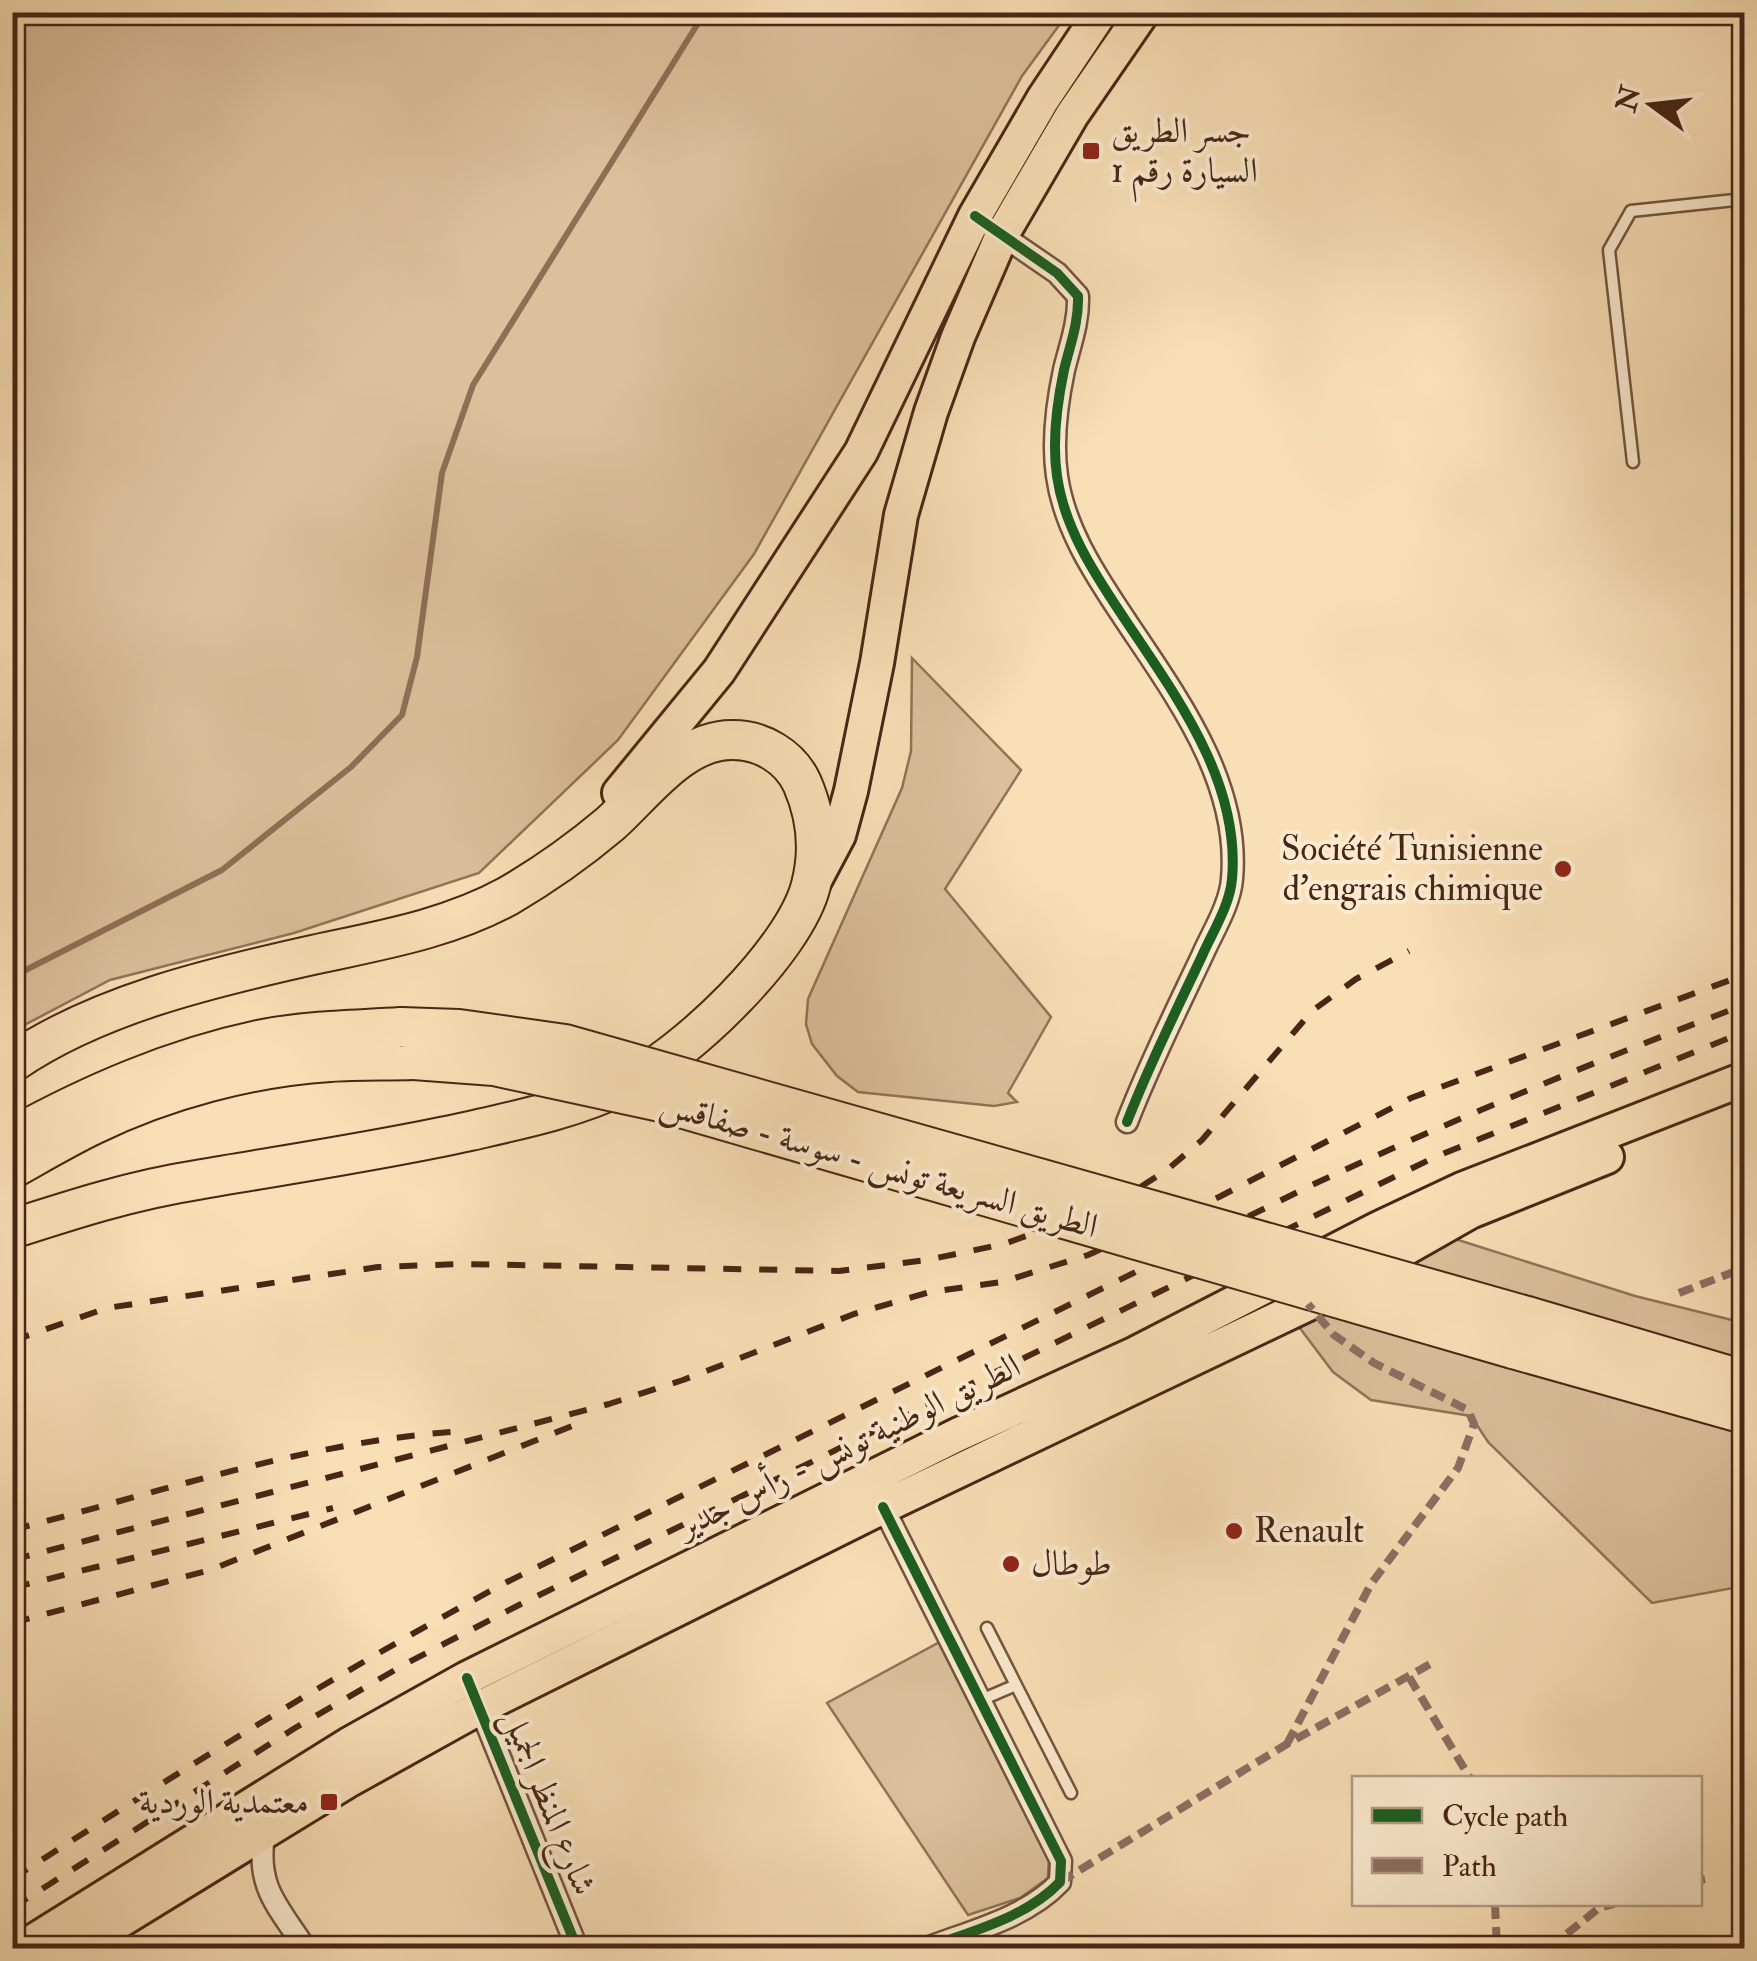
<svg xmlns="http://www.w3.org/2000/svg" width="1757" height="1961" font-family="'IM FELL Double Pica',Amiri,serif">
<rect width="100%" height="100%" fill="#f9dfb6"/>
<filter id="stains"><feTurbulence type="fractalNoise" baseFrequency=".002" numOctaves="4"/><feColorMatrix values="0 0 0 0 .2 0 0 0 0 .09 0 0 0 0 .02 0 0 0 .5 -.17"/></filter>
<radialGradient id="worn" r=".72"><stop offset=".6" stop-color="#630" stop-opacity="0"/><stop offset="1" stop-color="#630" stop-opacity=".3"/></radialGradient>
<path fill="#dbc09b" stroke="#927358" stroke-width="2.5" d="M 13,12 L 1068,12 L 1068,13 L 1022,76 L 754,554 L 618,740 L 479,873 L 294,933 L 110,980 L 13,1031 Z
M 912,658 L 1021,770 L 945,889 L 1051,1017 L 1008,1093 L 1017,1102 L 994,1106 L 858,1092 L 837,1076 L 812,1044 L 806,1024 L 808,999 L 902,788 L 911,751 Z
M 1452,1238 L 1635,1296 L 1744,1323 L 1744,1586 L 1652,1603 L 1488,1442 L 1471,1416 L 1371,1400 L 1333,1372 L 1293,1319 Z
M 949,1637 L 1050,1828 L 1048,1878 L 1020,1898 L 968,1915 L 827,1703 Z"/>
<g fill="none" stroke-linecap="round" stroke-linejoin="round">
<path stroke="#8e6f56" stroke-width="6" d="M 12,977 L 222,870 L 351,767 L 402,715 L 417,657 L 442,473 L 473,385 L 705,12"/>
<defs>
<path id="service" d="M 1633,462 L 1609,250 L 1631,211 L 1744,199
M 987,1628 L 1071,1793
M 981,1700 L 1016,1685"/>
<path id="minor" d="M 993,229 L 1057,273 L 1078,296 C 1079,322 1070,345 1064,370 C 1057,403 1052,442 1057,476 C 1064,526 1092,570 1120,612 C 1172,691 1241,779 1232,879 C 1230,905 1212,933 1202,956 C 1176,1011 1149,1065 1127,1122
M 883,1507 L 1061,1861 L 1060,1882 C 1026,1918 971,1931 927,1948
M 476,1698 L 577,1948
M 264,1835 C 256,1888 278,1906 305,1948"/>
<path id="primary" d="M 22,1948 L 349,1744 L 467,1678 L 957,1435 L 1136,1353 L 1379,1228 L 1462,1189 L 1744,1079
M 76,1948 L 346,1782 L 481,1707 L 883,1507 L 1308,1304 L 1470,1212 L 1607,1157"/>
<path id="trunk" d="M 619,793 L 719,671 L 861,452 L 975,216 L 1043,99 L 1101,12
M 813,884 L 839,835 L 851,791 L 877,663 L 901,515 L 931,412 L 958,337 L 1002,235 L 1072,115 L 1143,12"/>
<path id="motorway" d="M 12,1063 C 96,1005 210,978 308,956 C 376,941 446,930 508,896 C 544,875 578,851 610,824 C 644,794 682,739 733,740 C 762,740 790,757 802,783 C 816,815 820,850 811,885 C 795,950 685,1056 625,1084 C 576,1108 523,1119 470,1131 C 379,1151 289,1164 197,1180 C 133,1190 74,1209 12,1229
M 12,1137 C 92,1093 173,1058 263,1039 C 308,1030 356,1030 401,1027
M 12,1169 C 39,1154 66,1138 93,1125 C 165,1090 251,1067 330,1062 C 358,1060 386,1061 414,1060
M 1527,1316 L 1744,1380
M 1513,1349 L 1744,1414"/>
</defs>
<use href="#service" stroke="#74543e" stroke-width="15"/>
<use href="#minor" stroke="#74543e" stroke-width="25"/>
<use href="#primary" stroke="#482616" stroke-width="38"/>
<use href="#trunk" stroke="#482616" stroke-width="38"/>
<use href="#motorway" stroke="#482616" stroke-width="42"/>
<use href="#service" stroke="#fbead0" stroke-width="10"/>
<use href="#minor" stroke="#fbead0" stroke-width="20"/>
<use href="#primary" stroke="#f9dfb6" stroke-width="32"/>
<use href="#trunk" stroke="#f9dfb6" stroke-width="32"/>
<use href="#motorway" stroke="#f9dfb6" stroke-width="38"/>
<path stroke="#482616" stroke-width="6" stroke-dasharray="18 18" stroke-linecap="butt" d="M 12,1341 L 107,1308 L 378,1267 L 462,1264 L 839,1271 L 927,1260 L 1004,1244 L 1114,1204 L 1167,1170 L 1202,1140 L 1312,1011 L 1356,979 L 1409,951
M 12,1530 C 162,1492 311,1440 466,1431
M 12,1560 L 609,1404 L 683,1380 L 854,1314 L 930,1292 L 1002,1282 L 1088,1255 L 1219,1197 L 1411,1098 L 1744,975
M 12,1588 L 333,1508
M 12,1623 L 210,1570 L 577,1424
M 12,1879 C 175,1774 338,1672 509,1581 L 1312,1185 C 1454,1119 1598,1060 1744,1005
M 12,1908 L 295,1728 L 407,1663 L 521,1604 L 1435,1157 L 1744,1032"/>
<defs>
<path id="motorway-bridge" d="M 401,1027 L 459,1029 L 565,1044 L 1527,1316
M 414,1060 L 494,1066 L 660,1102 L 1513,1349"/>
</defs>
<use href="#motorway-bridge" stroke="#482616" stroke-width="42" stroke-linecap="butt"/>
<use href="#motorway-bridge" stroke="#f9dfb6" stroke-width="38"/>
<path stroke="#8d6e63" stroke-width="8" stroke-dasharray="15 8" stroke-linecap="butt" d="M 1679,1293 L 1744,1268
M 1409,1677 L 1470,1778
M 1287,1744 L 1371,1584 L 1458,1468 L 1474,1424 L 1468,1410 L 1374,1363 L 1334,1335 L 1308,1304
M 1700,1880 L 1705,1879
M 1060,1882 L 1287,1744 L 1432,1663
M 1495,1904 L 1497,1948
M 1549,1948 L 1599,1908 L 1614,1904"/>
<defs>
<path id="cycleway" d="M 975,216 L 1057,273 L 1078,296 C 1079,322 1070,345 1064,370 C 1057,403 1052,442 1057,476 C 1064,526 1092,570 1120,612 C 1172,691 1241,779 1232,879 C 1230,905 1212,933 1202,956 C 1176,1011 1149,1065 1127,1122
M 883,1507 L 1061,1861 L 1060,1882 C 1026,1918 971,1931 927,1948
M 467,1678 L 577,1948"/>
</defs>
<use href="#cycleway" stroke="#fbead0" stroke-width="16"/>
<use href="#cycleway" stroke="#1b5e20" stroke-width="10"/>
</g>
<g fill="#8f2418" stroke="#fbead0" stroke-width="4">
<rect x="1081" y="141" width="20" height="20" rx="5"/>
<circle cx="1563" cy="869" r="10"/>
<circle cx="1234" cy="1531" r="10"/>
<circle cx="1011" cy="1564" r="10"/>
<rect x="319" y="1792" width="20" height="20" rx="5"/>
</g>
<g text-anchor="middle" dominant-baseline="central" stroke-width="8" stroke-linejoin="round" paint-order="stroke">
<g font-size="35" fill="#482616" stroke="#fbead0" text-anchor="start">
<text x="1111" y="131">جسر الطريق<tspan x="1111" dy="40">السيارة رقم 1</tspan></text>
<text x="1543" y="849" text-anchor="end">Société Tunisienne<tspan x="1543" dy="40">d'engrais chimique</tspan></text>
<text x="1254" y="1531">Renault</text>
<text x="1031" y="1564">طوطال</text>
<text x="309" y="1802" text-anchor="end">معتمدية الوردية</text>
</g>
<g font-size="35" fill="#482616" stroke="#fbead0">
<text transform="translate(879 1165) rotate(16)">الطريق السريعة تونس - سوسة - صفاقس</text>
<text transform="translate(849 1446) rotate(-26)">الطريق الوطنية تونس - رأس جدير</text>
<text transform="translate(549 1802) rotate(68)">شارع المنظر الجميل</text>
</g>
</g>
<rect width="1757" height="1961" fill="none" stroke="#f9dfb6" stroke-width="50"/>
<rect x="15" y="15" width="1727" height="1931" fill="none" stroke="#482616" stroke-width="5"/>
<rect x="25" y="25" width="1707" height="1911" fill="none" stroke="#482616" stroke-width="2.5"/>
<rect x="1352" y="1776" width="350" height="130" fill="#fbead0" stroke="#b39c86" stroke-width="2.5"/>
<rect x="1372" y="1808" width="50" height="15" fill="#1b5e20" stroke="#b39c86" stroke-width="2.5"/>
<text x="1442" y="1826" font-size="30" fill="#482616">Cycle path</text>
<rect x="1372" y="1858" width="50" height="15" fill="#8d6e63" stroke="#b39c86" stroke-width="2.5"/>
<text x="1442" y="1876" font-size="30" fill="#482616">Path</text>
<g transform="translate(1652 105) rotate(285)" stroke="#fbead0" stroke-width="8" paint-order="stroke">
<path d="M0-8L18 38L0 25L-18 38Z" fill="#482616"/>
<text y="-15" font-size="28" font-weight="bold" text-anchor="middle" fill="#482616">N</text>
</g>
<rect width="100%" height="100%" filter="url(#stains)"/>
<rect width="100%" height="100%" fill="url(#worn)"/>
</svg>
